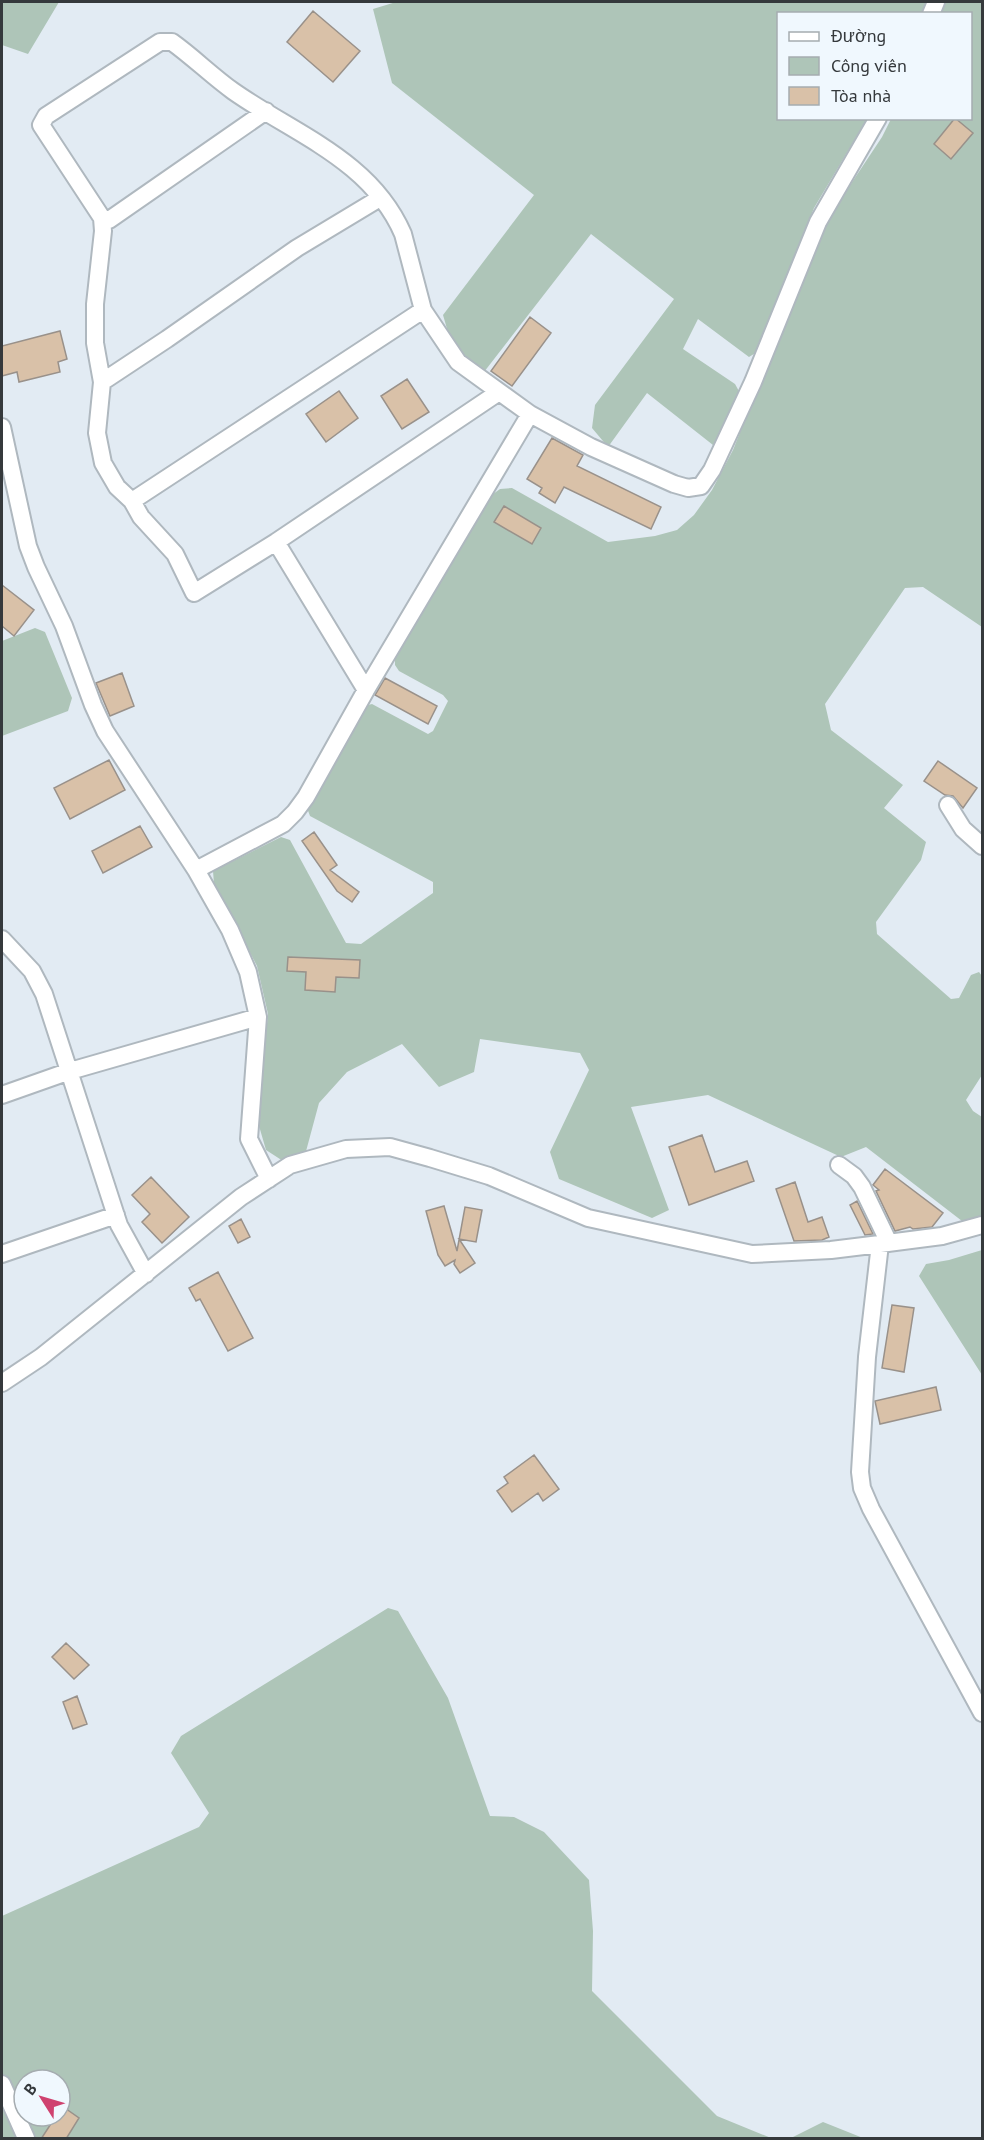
<svg xmlns="http://www.w3.org/2000/svg" width="984" height="2140" font-family="'PT Sans',sans-serif">
<rect width="100%" height="100%" fill="#e2ebf3"/>
<path fill="#aec5b8" fill-rule="evenodd" d="M 2,2 L 59,2 L 28,54 L 2,45 Z
M 396,2 L 927,2 L 923,13 L 778,14 L 778,118 L 867,119 L 814,208 L 757,352 L 749,357 L 698,319 L 683,349 L 735,384 L 740,393 L 722,438 L 713,445 L 647,393 L 608,447 L 592,428 L 595,405 L 674,299 L 591,234 L 484,372 L 472,364 L 450,339 L 443,315 L 534,195 L 392,83 L 373,9 Z
M 941,2 L 982,2 L 982,627 L 923,587 L 905,588 L 825,704 L 831,730 L 903,785 L 884,808 L 926,842 L 921,860 L 876,922 L 877,934 L 951,999 L 959,998 L 971,975 L 979,972 L 982,976 L 982,1075 L 966,1100 L 973,1111 L 982,1117 L 982,1216 L 962,1221 L 866,1147 L 841,1157 L 708,1095 L 631,1107 L 669,1210 L 652,1218 L 559,1179 L 550,1152 L 589,1070 L 580,1053 L 480,1039 L 474,1072 L 439,1087 L 402,1044 L 347,1072 L 319,1103 L 305,1155 L 283,1161 L 266,1150 L 257,1119 L 268,1014 L 257,966 L 214,884 L 213,871 L 281,837 L 290,840 L 346,943 L 361,944 L 433,893 L 433,882 L 310,816 L 307,808 L 364,706 L 372,704 L 428,734 L 433,731 L 448,701 L 443,695 L 399,671 L 395,665 L 395,655 L 489,497 L 500,489 L 512,488 L 608,542 L 655,536 L 677,530 L 694,515 L 712,490 L 733,450 L 821,229 L 882,137 L 891,119 L 970,118 L 970,14 L 937,13 Z
M 35,628 L 45,632 L 72,698 L 68,711 L 2,736 L 2,641 Z
M 982,1250 L 982,1375 L 919,1276 L 926,1264 L 949,1260 Z
M 388,1608 L 398,1611 L 448,1698 L 490,1816 L 514,1817 L 544,1832 L 589,1880 L 593,1931 L 592,1991 L 717,2116 L 771,2138 L 2,2138 L 2,1916 L 199,1827 L 209,1813 L 171,1753 L 181,1736 ZM 24,2080 L 60,2080 L 60,2116 L 24,2116 Z
M 823,2122 L 863,2138 L 791,2138 Z"/>
<path fill="#d9c1a8" stroke="#99918a" stroke-width="1.5" d="M 313,11 L 360,51 L 333,82 L 287,42 Z
M 955,118 L 973,133 L 951,159 L 934,144 Z
M 530,317 L 551,333 L 512,386 L 491,371 Z
M 60,331 L 67,359 L 58,362 L 60,372 L 19,382 L 17,372 L 2,376 L 2,346 Z
M 407,379 L 429,412 L 402,429 L 381,396 Z
M 339,391 L 358,418 L 326,442 L 306,414 Z
M 552,438 L 583,455 L 577,466 L 661,507 L 651,529 L 564,487 L 555,503 L 539,493 L 542,488 L 527,479 Z
M 504,506 L 541,528 L 532,544 L 494,522 Z
M 2,585 L 34,610 L 14,636 L 2,626 Z
M 122,673 L 134,706 L 110,716 L 96,683 Z
M 385,678 L 437,706 L 428,724 L 375,695 Z
M 109,760 L 125,790 L 70,819 L 54,788 Z
M 938,761 L 977,788 L 963,808 L 953,796 L 945,795 L 924,781 Z
M 140,826 L 152,847 L 103,873 L 92,851 Z
M 314,832 L 337,865 L 330,870 L 359,892 L 352,902 L 337,891 L 302,841 Z
M 288,957 L 360,960 L 359,978 L 336,977 L 335,992 L 305,990 L 306,972 L 287,971 Z
M 702,1135 L 715,1172 L 747,1161 L 754,1181 L 689,1205 L 669,1147 Z
M 885,1169 L 943,1213 L 932,1227 L 913,1229 L 910,1227 L 895,1231 L 876,1191 L 879,1190 L 873,1185 Z
M 151,1177 L 189,1217 L 162,1243 L 142,1222 L 150,1214 L 132,1195 Z
M 795,1182 L 808,1222 L 822,1217 L 829,1237 L 822,1240 L 794,1241 L 776,1189 Z
M 857,1201 L 873,1234 L 865,1235 L 850,1205 Z
M 444,1206 L 457,1251 L 465,1207 L 482,1210 L 476,1242 L 459,1239 L 475,1263 L 460,1273 L 454,1264 L 455,1260 L 445,1266 L 438,1255 L 426,1211 Z
M 241,1219 L 250,1237 L 238,1243 L 229,1226 Z
M 218,1272 L 253,1338 L 228,1351 L 200,1299 L 196,1301 L 189,1288 Z
M 892,1305 L 914,1308 L 904,1372 L 882,1368 Z
M 936,1387 L 941,1410 L 880,1424 L 875,1401 Z
M 534,1455 L 559,1489 L 543,1501 L 538,1493 L 512,1512 L 497,1491 L 508,1483 L 504,1477 Z
M 66,1643 L 89,1665 L 74,1679 L 52,1657 Z
M 77,1696 L 87,1724 L 73,1729 L 63,1702 Z
M 62,2106 L 79,2118 L 66,2139 L 41,2139 L 56,2116 L 60,2116 Z"/>
<g fill="none" stroke-linecap="round" stroke-linejoin="round">
<defs>
<path id="street" d="M 931,14 L 936,2
M 266,111 L 109,220 L 102,218 L 41,125 L 46,116 L 160,42 L 172,42 C 193,57 212,76 233,91 C 294,134 371,160 403,234 L 423,310 L 458,362 L 530,414 L 591,447 L 674,484 L 688,488 L 701,486 L 712,470 L 753,382 L 818,222 L 878,118
M 102,218 L 103,231 L 95,304 L 95,343 L 102,382 L 97,433 L 103,463 L 117,487 L 132,501
M 423,310 L 132,501 L 141,517 L 175,554 L 194,593 L 276,542 L 499,392
M 102,382 L 167,339 L 297,248 L 380,198
M 2,427 L 28,546 L 36,567 L 64,626 L 93,705 L 105,731 L 196,870 L 230,930 L 248,972 L 258,1017 L 249,1139 L 269,1179
M 276,542 L 366,690
M 948,805 L 963,829 L 982,846
M 196,870 L 283,824 L 295,812 L 306,797 L 366,690 L 530,414
M 2,939 L 32,971 L 44,994 L 119,1225 L 146,1274
M 2,1095 L 70,1071 L 258,1017
M 839,1165 L 854,1176 L 862,1187 L 889,1243
M 880,1244 L 867,1357 L 860,1472 L 862,1488 L 871,1509 L 982,1713
M 2,1254 L 116,1215
M 2,1383 L 41,1357 L 241,1197 L 290,1165 L 346,1149 L 390,1147 L 430,1158 L 489,1176 L 588,1218 L 752,1254 L 831,1250 L 880,1244 L 942,1236 L 982,1225
M 2,2084 L 26,2138"/>
</defs>
<use href="#street" stroke="#afb8bf" stroke-width="20"/>
<use href="#street" stroke="#fff" stroke-width="16"/>
</g>
<rect width="984" height="2140" fill="none" stroke="#35393c" stroke-width="6"/>
<rect x="777" y="12" width="195" height="108" fill="#f0f8fe" stroke="#a5acb0" stroke-width="1.5"/>
<rect x="789" y="32" width="30" height="9" fill="#ffffff" stroke="#a5acb0" stroke-width="1.5"/>
<text x="831" y="42" font-size="18" fill="#35393c">Đường</text>
<rect x="789" y="57" width="30" height="18" fill="#aec5b8" stroke="#a5acb0" stroke-width="1.5"/>
<text x="831" y="72" font-size="18" fill="#35393c">Công viên</text>
<rect x="789" y="87" width="30" height="18" fill="#d9c1a8" stroke="#a5acb0" stroke-width="1.5"/>
<text x="831" y="102" font-size="18" fill="#35393c">Tòa nhà</text>
<g transform="translate(42 2098) rotate(307)"><circle r="28" fill="#f0f8fe" stroke="#a5acb0" stroke-width="1.5"/>
<path d="M0-4.5L10 22L0 15L-10 22Z" fill="#cf426f"/>
<text y="-9" font-size="16" font-weight="bold" text-anchor="middle" fill="#35393c">B</text>
</g>
</svg>
